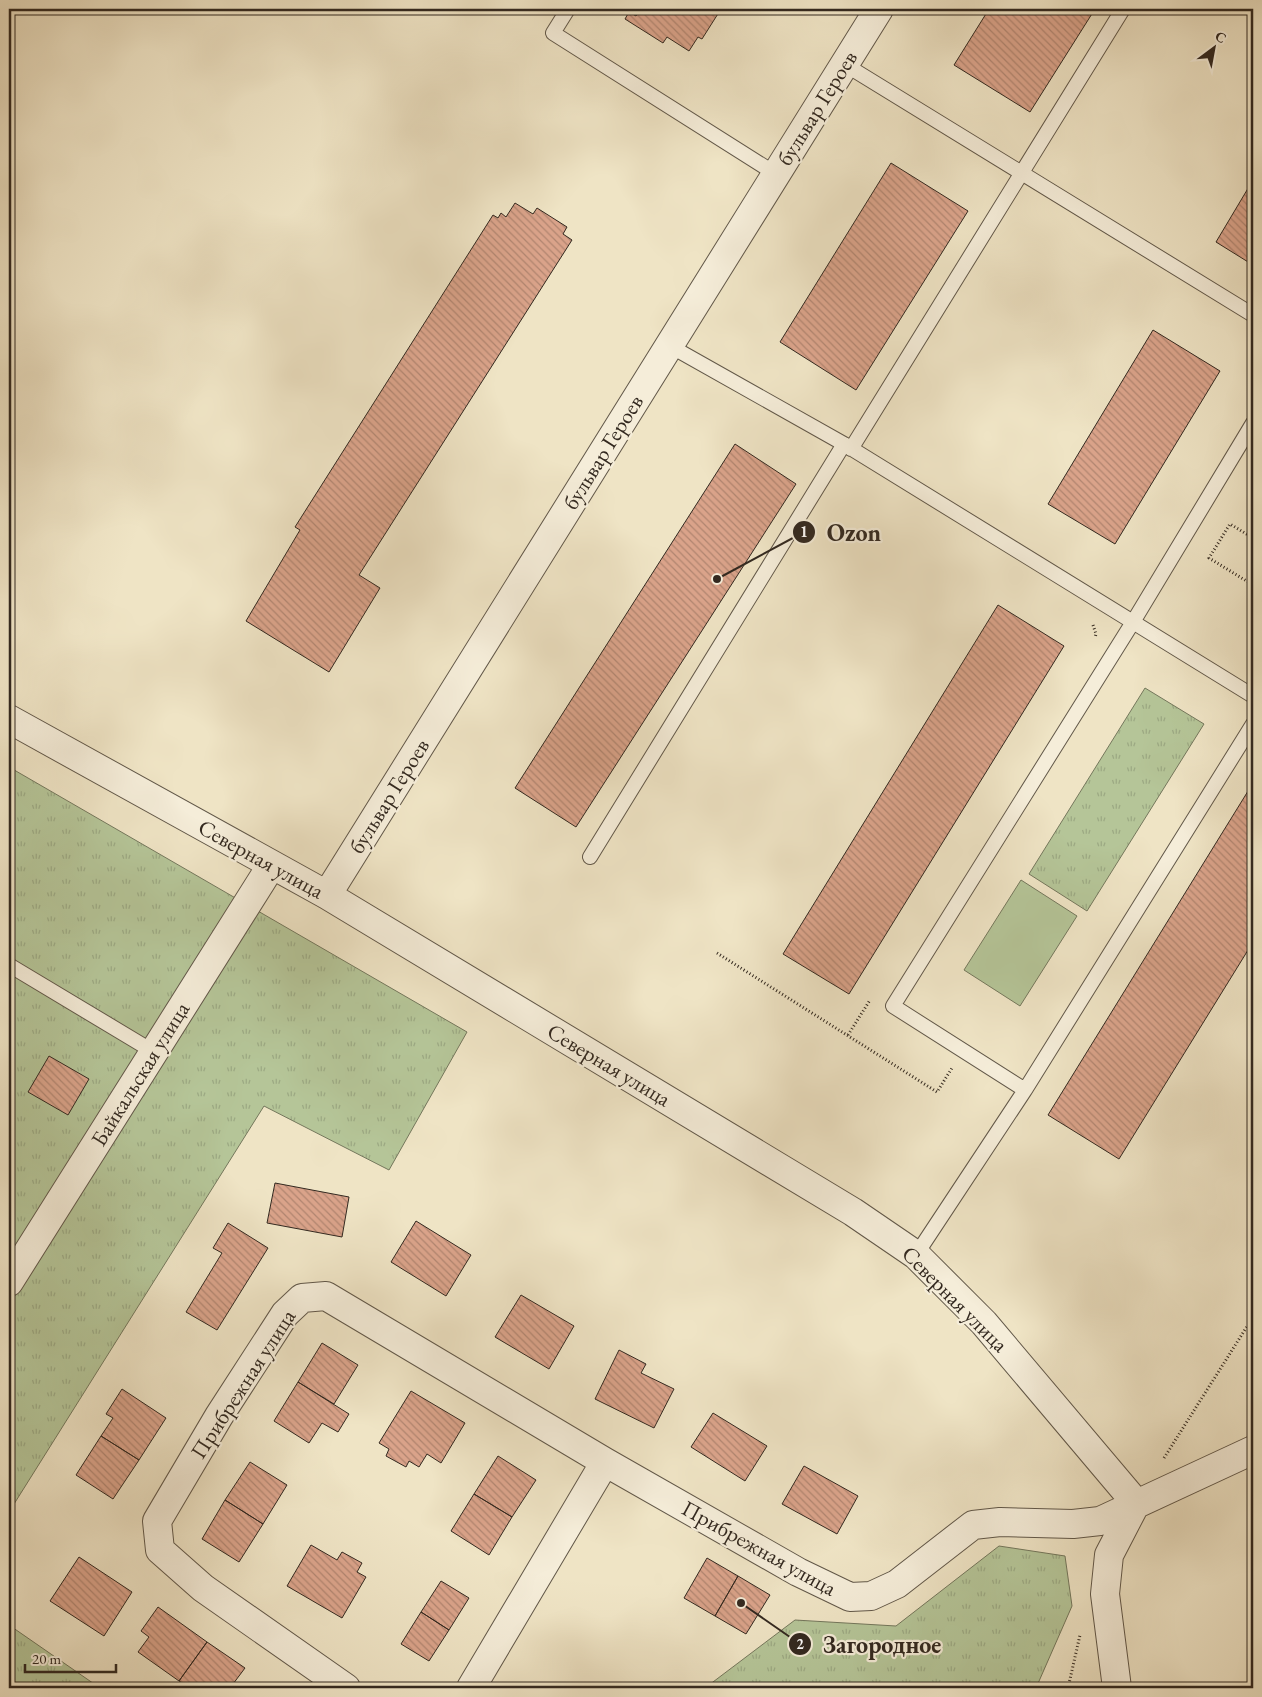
<svg xmlns="http://www.w3.org/2000/svg" width="1262" height="1697" font-family="'EB Garamond',serif">
<defs>
<pattern id="grass-tufts" width="24" height="20" patternUnits="userSpaceOnUse" patternTransform="scale(1.25)"><rect width="24" height="20" fill="#b5c598"/><path d="M3 7l-1-3M5 7V3M7 7l1-3M15 17l-1-3M17 17v-4M19 17l1-3" fill="none" stroke="#9ca983"/></pattern>
<pattern id="building-back-hatch" width="6" height="6" patternUnits="userSpaceOnUse" patternTransform="scale(1.25)"><rect width="6" height="6" fill="#daa38a"/><path d="M-1 5l2 2M0 0l6 6M5-1l2 2" fill="none" stroke="#b18570"/></pattern>
</defs>
<rect width="100%" height="100%" fill="#efe4c5"/>
<filter id="stains"><feTurbulence type="fractalNoise" baseFrequency=".004" numOctaves="4"/><feColorMatrix values="0 0 0 0 .2 0 0 0 0 .09 0 0 0 0 .02 0 0 0 .5 -.17"/></filter>
<radialGradient id="worn" r=".72"><stop offset=".6" stop-color="#630" stop-opacity="0"/><stop offset="1" stop-color="#630" stop-opacity=".3"/></radialGradient>
<path fill="url(#grass-tufts)" stroke="#74775c" d="M 1145,688 L 1204,724 L 1087,911 L 1029,874 Z
M 9,767 L 467,1032 L 389,1170 L 264,1106 L 9,1512 Z
M 999,1546 L 1065,1556 L 1072,1606 L 1036,1688 L 705,1688 L 795,1620 L 896,1626 Z
M 9,1625 L 100,1688 L 9,1688 Z"/>
<path fill="#b5c598" stroke="#74775c" d="M 1021,880 L 1077,916 L 1020,1006 L 964,970 Z"/>
<path fill="url(#building-back-hatch)" stroke="#332920" d="M 641,9 L 721,9 L 702,39 L 698,37 L 689,51 L 667,37 L 663,43 L 625,19 L 629,12 L 636,16 Z
M 989,9 L 1095,9 L 1030,112 L 954,65 Z
M 891,163 L 968,211 L 856,390 L 780,342 Z
M 1253,180 L 1253,265 L 1216,242 Z
M 515,203 L 533,214 L 537,208 L 567,227 L 563,234 L 572,240 L 359,575 L 380,588 L 329,672 L 246,621 L 300,530 L 295,527 L 493,215 L 498,218 L 501,213 L 506,217 Z
M 1153,330 L 1220,371 L 1115,544 L 1048,504 Z
M 735,444 L 796,484 L 576,827 L 515,788 Z
M 998,605 L 1064,646 L 849,994 L 783,954 Z
M 1253,783 L 1253,942 L 1119,1159 L 1048,1115 Z
M 49,1056 L 89,1079 L 68,1115 L 28,1092 Z
M 275,1183 L 349,1197 L 342,1237 L 267,1223 Z
M 416,1221 L 471,1255 L 446,1296 L 391,1262 Z
M 228,1223 L 268,1248 L 217,1330 L 186,1312 L 222,1253 L 213,1248 Z
M 521,1295 L 574,1326 L 549,1369 L 495,1337 Z
M 322,1343 L 358,1365 L 334,1404 L 298,1382 Z
M 619,1350 L 646,1364 L 641,1373 L 674,1389 L 654,1428 L 595,1399 Z
M 298,1382 L 349,1414 L 338,1432 L 322,1423 L 309,1443 L 274,1421 Z
M 122,1389 L 166,1418 L 139,1460 L 101,1436 L 113,1418 L 106,1414 Z
M 411,1391 L 465,1423 L 441,1463 L 427,1454 L 419,1467 L 409,1461 L 406,1467 L 386,1456 L 389,1449 L 379,1443 Z
M 713,1413 L 767,1446 L 745,1481 L 691,1447 Z
M 101,1436 L 139,1460 L 113,1499 L 76,1475 Z
M 498,1456 L 536,1480 L 512,1517 L 474,1494 Z
M 250,1462 L 287,1485 L 263,1524 L 225,1500 Z
M 804,1466 L 858,1496 L 837,1534 L 782,1504 Z
M 474,1494 L 512,1517 L 489,1555 L 451,1531 Z
M 225,1500 L 263,1524 L 239,1562 L 202,1539 Z
M 311,1545 L 337,1560 L 342,1552 L 362,1563 L 357,1572 L 366,1577 L 342,1618 L 287,1586 Z
M 79,1557 L 132,1592 L 104,1636 L 50,1601 Z
M 707,1558 L 738,1576 L 715,1616 L 684,1598 Z
M 738,1576 L 770,1595 L 746,1634 L 715,1616 Z
M 441,1581 L 469,1598 L 449,1630 L 421,1612 Z
M 158,1607 L 207,1642 L 179,1681 L 138,1652 L 149,1637 L 141,1631 Z
M 421,1612 L 449,1630 L 429,1661 L 401,1644 Z
M 207,1642 L 245,1668 L 230,1688 L 190,1688 L 179,1681 Z"/>
<g fill="none" stroke-linecap="round" stroke-linejoin="round">
<defs>
<path id="lane" d="M 568,9 L 553,33 L 776,174
M 844,64 L 1253,315
M 670,346 L 844,444 L 1253,696
M 851,449 L 1123,9
M 590,857 L 844,444
M 9,965 L 154,1052
M 1025,1090 L 893,1006 L 1133,622 L 1253,423
M 916,1255 L 1025,1090 L 1253,724"/>
<path id="street" d="M 9,719 L 327,895 L 853,1212 L 916,1255 L 984,1323 L 1136,1503
M 327,895 L 879,9
M 9,1282 L 271,866
M 346,1688 L 203,1588 L 160,1550 L 157,1521 L 219,1416 L 285,1314 L 302,1298 L 326,1296 L 605,1462 L 798,1572 L 850,1597 L 871,1596 L 897,1584 L 973,1525 L 1000,1522 L 1073,1524 L 1100,1521 L 1253,1450
M 471,1688 L 605,1462
M 1117,1688 L 1105,1594 L 1109,1555 L 1136,1503"/>
</defs>
<use href="#lane" stroke="#625849" stroke-width="16"/>
<use href="#street" stroke="#625849" stroke-width="30"/>
<path stroke="#332920" stroke-width="3" stroke-dasharray="1 2.5" stroke-linecap="butt" d="M 1253,538 L 1230,524 L 1209,558 L 1253,585
M 1093,625 L 1096,634 L 1095,638
M 717,953 L 937,1092 L 952,1068
M 848,1035 L 870,1000
M 1164,1458 L 1253,1317
M 1068,1688 L 1080,1635"/>
<use href="#lane" stroke="#f5edd9" stroke-width="14"/>
<use href="#street" stroke="#f5edd9" stroke-width="28"/>
</g>
<g text-anchor="middle" dominant-baseline="central" stroke-width="4.5" stroke-linejoin="round" paint-order="stroke">
<g font-size="22" fill="#332920" stroke="#f5edd9">
<text transform="translate(817 108) rotate(-58)">бульвар Героев</text>
<text transform="translate(603 452) rotate(-58)">бульвар Героев</text>
<text transform="translate(389 796) rotate(-58)">бульвар Героев</text>
<text transform="translate(261 859) rotate(29)">Северная улица</text>
<text transform="translate(609 1065) rotate(31)">Северная улица</text>
<text transform="translate(140 1074) rotate(-58)">Байкальская улица</text>
<text transform="translate(955 1299) rotate(45)">Северная улица</text>
<text transform="translate(243 1384) rotate(-57)">Прибрежная улица</text>
<text transform="translate(759 1548) rotate(29)">Прибрежная улица</text>
</g>
</g>
<path fill="none" stroke="#332920" stroke-width="2" d="M717 579L804 532M741 1603L800 1644"/>
<g fill="#332920" stroke="#f5edd9" stroke-width="2">
<circle cx="717" cy="579" r="5"/>
<circle cx="741" cy="1603" r="5"/>
<circle cx="804" cy="532" r="12"/>
<circle cx="800" cy="1644" r="12"/>
</g>
<g font-size="15" text-anchor="middle" font-weight="bold" fill="#fff">
<text x="804" y="537">1</text>
<text x="800" y="1649">2</text>
</g>
<g font-size="24" text-anchor="middle" font-weight="bold" fill="#332920" stroke="#f5edd9" stroke-width="4.5" stroke-linejoin="round" paint-order="stroke">
<text x="854" y="541">Ozon</text>
<text x="882" y="1653">Загородное</text>
</g>
<rect width="1262" height="1697" fill="none" stroke="#efe4c5" stroke-width="30"/>
<rect x="10" y="10" width="1242" height="1677" fill="none" stroke="#332920" stroke-width="2.5"/>
<rect x="15" y="15" width="1232" height="1667" fill="none" stroke="#332920"/>
<g transform="translate(1214 48) rotate(32)" stroke="#f5edd9" stroke-width="4" paint-order="stroke">
<path d="M0-4L9 19L0 12L-9 19Z" fill="#332920"/>
<text y="-8" font-size="14" font-weight="bold" text-anchor="middle" fill="#332920">С</text>
</g>
<path d="M25 1664v8h91v-8" fill="none" stroke="#332920" stroke-width="2.5"/>
<text x="32" y="1664" font-size="15" fill="#332920" stroke="#f5edd9" stroke-width="4" paint-order="stroke">20 m</text>
<rect width="100%" height="100%" filter="url(#stains)"/>
<rect width="100%" height="100%" fill="url(#worn)"/>
</svg>
